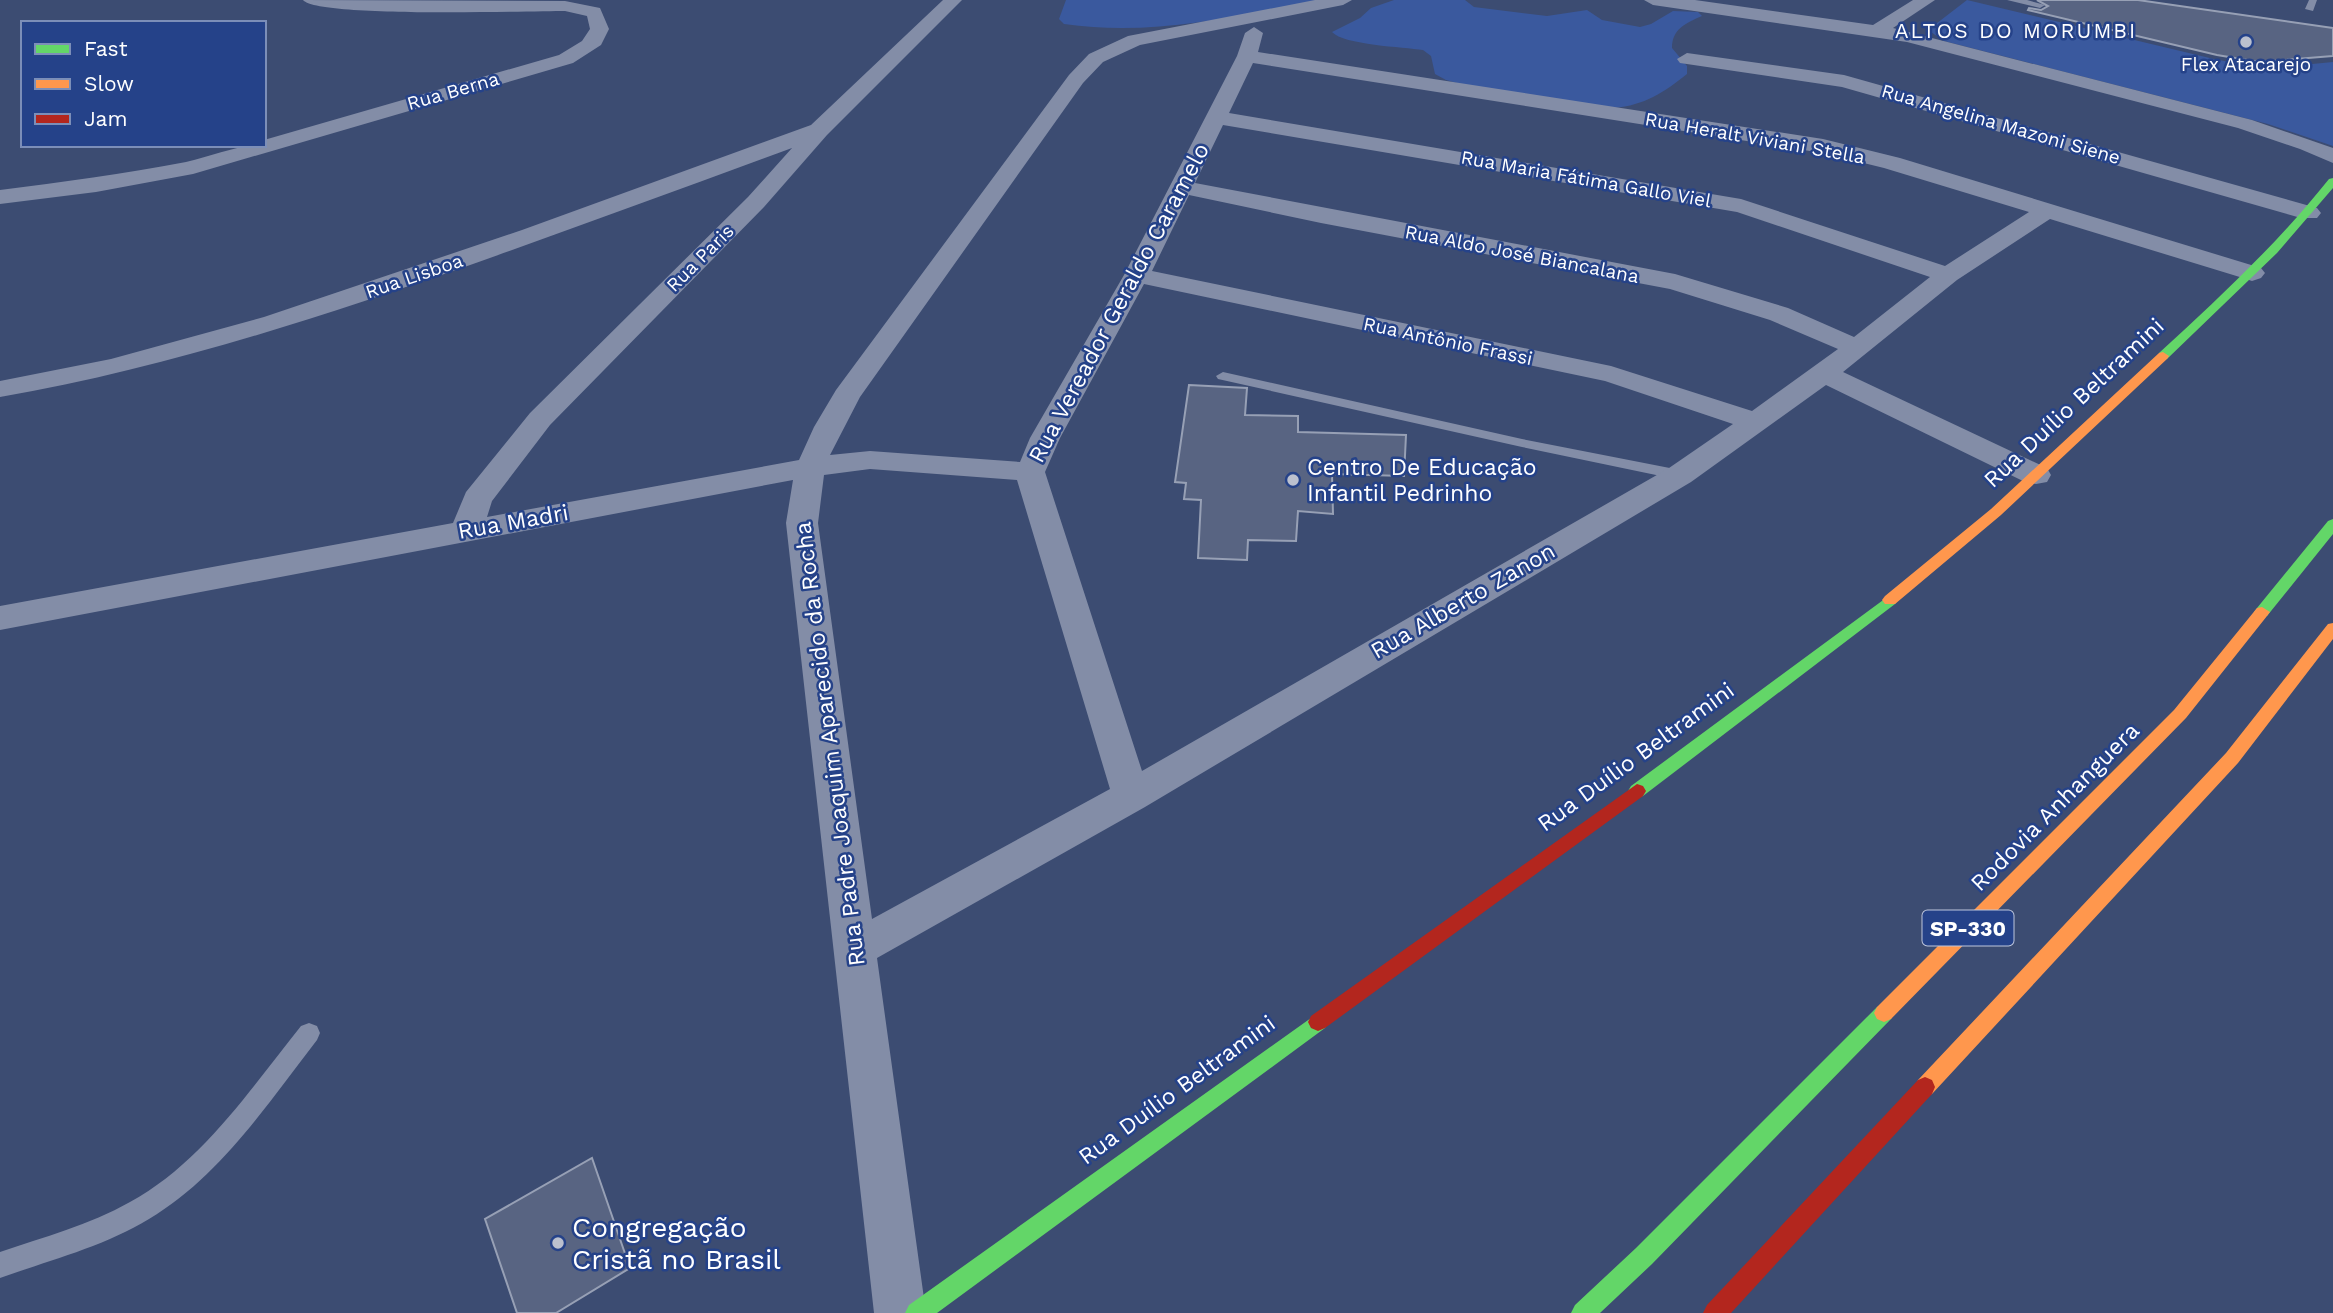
<svg xmlns="http://www.w3.org/2000/svg" width="2333" height="1313" font-family="'Work Sans',sans-serif">
<rect width="100%" height="100%" fill="#3c4c72"/>
<path fill="#3a599e" d="M 1066,0 L 1325,0 C 1237,16 1153,37 1064,24 L 1059,19 Z
M 1394,0 L 1465,0 L 1474,7 L 1547,16 L 1587,10 L 1602,20 L 1640,27 L 1651,24 L 1673,11 L 1698,12 L 1702,16 C 1686,23 1672,29 1672,48 L 1687,66 L 1687,74 C 1663,93 1645,105 1614,108 L 1472,87 L 1446,80 L 1435,74 L 1431,56 L 1423,50 C 1403,47 1344,45 1332,32 L 1360,18 L 1371,8 Z
M 1967,0 L 2218,60 L 2272,68 L 2333,62 L 2333,146 L 2268,124 L 1944,41 L 1928,30 Z"/>
<path fill="#586482" stroke="#97a0b5" stroke-width="2" d="M 2037,0 L 2138,0 L 2333,28 L 2333,56 L 2259,62 L 2217,55 L 2028,10 L 2029,8 L 2041,10 L 2048,6 Z
M 1189,385 L 1247,388 L 1245,415 L 1298,416 L 1298,432 L 1406,435 L 1404,476 L 1332,474 L 1333,514 L 1298,511 L 1296,541 L 1248,540 L 1247,560 L 1198,558 L 1201,500 L 1184,499 L 1186,483 L 1175,482 Z
M 592,1158 L 630,1268 L 556,1313 L 517,1313 L 485,1219 Z"/>
<g fill="none" stroke-linecap="round" stroke-linejoin="round">
<path fill="#838da7" fill-rule="evenodd" d="M 2007,0 L 2027,0 L 2045,5 L 2040,8 Z
M 2309,0 L 2317,0 L 2313,11 L 2305,9 Z
M 1223,372 L 1522,439 L 1680,470 L 1688,475 L 1680,480 L 1522,447 L 1218,379 L 1216,376 Z
M 309,1023 L 317,1026 L 320,1033 L 317,1040 C 268,1103 220,1177 149,1219 C 103,1247 50,1260 0,1278 L 0,1252 C 44,1237 89,1225 130,1202 C 202,1163 251,1088 301,1026 Z"/>
<path fill="#838da7" fill-rule="evenodd" d="M 303,0 L 565,1 L 600,8 L 609,29 L 601,45 L 573,63 L 193,174 L 96,192 L 0,204 L 0,190 C 62,182 124,174 186,162 C 213,156 236,145 264,145 L 264,140 L 559,55 L 582,41 L 590,29 L 587,16 L 565,11 C 529,11 318,18 303,0 Z
M 943,0 L 962,0 L 827,135 L 764,207 L 550,425 L 492,501 L 487,517 L 799,460 L 814,427 L 836,390 L 1069,75 L 1089,54 L 1128,36 L 1315,0 L 1352,0 L 1343,5 L 1140,45 L 1103,62 L 1083,83 L 860,397 L 830,455 L 870,451 L 1020,462 L 1030,438 L 1124,275 L 1237,56 L 1245,33 L 1254,27 L 1263,33 L 1258,52 L 1823,139 L 1900,158 L 2261,268 L 2265,273 L 2261,278 L 2252,281 L 2243,278 L 2050,219 L 1957,280 L 1843,372 L 2047,468 L 2051,475 L 2047,482 L 2036,484 L 2025,482 L 1826,385 L 1691,482 L 1145,807 L 877,958 L 926,1313 L 874,1313 L 786,523 L 793,480 L 0,630 L 0,606 L 453,523 L 466,492 L 530,413 L 748,197 L 792,148 C 686,187 580,226 473,264 C 318,318 163,369 0,397 L 0,381 L 111,359 L 264,317 L 522,230 L 811,125 ZM 1253,63 L 1823,153 L 1884,168 L 2029,212 L 1945,266 L 1741,199 L 1229,113 ZM 1223,125 L 1737,212 L 1930,277 L 1854,337 L 1788,308 L 1675,274 L 1195,183 ZM 1189,195 L 1321,223 L 1670,289 L 1770,320 L 1838,349 L 1752,411 L 1611,366 L 1152,271 ZM 1144,284 L 1605,381 L 1733,424 L 1669,468 L 1142,771 L 1045,472 L 1060,438 ZM 870,469 L 1017,480 L 1110,789 L 872,919 L 818,523 L 824,475 Z
M 1644,0 L 1695,0 L 1873,25 L 1913,0 L 1935,0 L 1893,28 L 2252,120 L 2333,148 L 2333,163 L 2300,149 L 2238,128 L 1907,42 L 1653,5 Z
M 1687,53 L 1844,75 L 2317,208 L 2321,213 L 2317,218 L 2301,218 L 1842,87 L 1680,63 L 1677,59 Z"/>
<path fill="#63d668" fill-rule="evenodd" d="M 2333,178 L 2333,188 L 2277,253 L 2167,359 L 2159,359 L 2159,353 C 2219,298 2278,243 2329,179 Z
M 2333,519 L 2333,534 L 2267,616 L 2257,616 L 2254,612 L 2257,608 L 2328,521 Z
M 1890,595 L 1898,600 L 1895,604 L 1643,796 L 1637,798 L 1631,796 L 1628,791 L 1631,786 Z
M 1884,1004 L 1891,1007 L 1894,1013 L 1891,1019 L 1652,1264 L 1600,1313 L 1571,1313 L 1575,1305 L 1636,1248 L 1877,1007 Z
M 1318,1013 L 1325,1016 L 1328,1022 L 1325,1028 L 937,1313 L 905,1313 L 909,1305 Z"/>
<path fill="#ff974d" fill-rule="evenodd" d="M 2163,352 L 2169,356 L 2167,359 L 2001,515 L 1895,604 L 1885,604 L 1882,600 L 1885,596 L 1991,509 L 2159,353 Z
M 2262,607 L 2270,612 L 2267,616 L 2186,718 L 1891,1019 L 1884,1022 L 1877,1019 L 1874,1013 L 1877,1007 L 2174,710 L 2257,608 Z
M 2333,623 L 2333,639 L 2238,763 L 1932,1094 L 1925,1097 L 1918,1094 L 1915,1087 L 1918,1080 L 2226,753 L 2328,624 Z"/>
<path fill="#b3261e" fill-rule="evenodd" d="M 1637,784 L 1643,786 L 1646,791 L 1643,796 L 1325,1028 L 1318,1031 L 1311,1028 L 1308,1022 L 1311,1016 Z
M 1925,1077 L 1932,1080 L 1935,1087 L 1932,1094 L 1731,1313 L 1703,1313 L 1707,1305 L 1918,1080 Z"/>
</g>
<g fill="#bbc0ce" stroke="#254289" stroke-width="2.5">
<circle cx="2246" cy="42" r="7"/>
<circle cx="1293" cy="480" r="7"/>
<circle cx="558" cy="1243" r="7"/>
</g>
<g text-anchor="middle" dominant-baseline="central" stroke-width="5" stroke-linejoin="round" paint-order="stroke">
<g font-size="19" fill="#fff" stroke="#254289">
<text x="2246" y="64">Flex Atacarejo</text>
</g>
<g font-size="19" fill="#fff" stroke="#254289">
<text transform="translate(453 91) rotate(-16)">Rua Berna</text>
<text transform="translate(2001 124) rotate(16)">Rua Angelina Mazoni Siene</text>
<text transform="translate(1755 138) rotate(10)">Rua Heralt Viviani Stella</text>
<text transform="translate(1586 179) rotate(10)">Rua Maria Fátima Gallo Viel</text>
<text transform="translate(1522 254) rotate(11)">Rua Aldo José Biancalana</text>
<text transform="translate(700 258) rotate(-45)">Rua Paris</text>
<text transform="translate(414 276) rotate(-19)">Rua Lisboa</text>
<text transform="translate(1448 341) rotate(12)">Rua Antônio Frassi</text>
</g>
<g font-size="21" letter-spacing="2" fill="#fff" stroke="#254289">
<text x="2016" y="30">ALTOS DO MORUMBI</text>
</g>
<rect fill="#254289" stroke="#bec6dc" stroke-width="2" x="1922.5" y="910.5" width="91" height="35" rx="5"/>
<g font-size="21" font-weight="bold" fill="#fff">
<text x="1968" y="928">SP-330</text>
</g>
<g font-size="23" fill="#fff" stroke="#254289">
<text transform="translate(1119 303) rotate(-62)">Rua Vereador Geraldo Caramelo</text>
<text transform="translate(2074 403) rotate(-43)">Rua Duílio Beltramini</text>
<text transform="translate(513 522) rotate(-10)">Rua Madri</text>
<text transform="translate(1463 601) rotate(-30)">Rua Alberto Zanon</text>
<text transform="translate(830 744) rotate(-97)">Rua Padre Joaquim Aparecido da Rocha</text>
<text transform="translate(1636 757) rotate(-36)">Rua Duílio Beltramini</text>
<text transform="translate(2055 807) rotate(-45)">Rodovia Anhanguera</text>
<text transform="translate(1177 1090) rotate(-36)">Rua Duílio Beltramini</text>
</g>
<g font-size="23" fill="#fff" stroke="#254289" text-anchor="start">
<text x="1307" y="467">Centro De Educação<tspan x="1307" dy="26">Infantil Pedrinho</tspan></text>
</g>
<g font-size="28" fill="#fff" stroke="#254289" text-anchor="start">
<text x="572" y="1227">Congregação<tspan x="572" dy="32">Cristã no Brasil</tspan></text>
</g>
</g>
<rect x="21" y="21" width="245" height="126" fill="#254289" stroke="#7c8eb8" stroke-width="2"/>
<rect x="35" y="44" width="35" height="10" fill="#63d668" stroke="#7c8eb8" stroke-width="2"/>
<text x="84" y="56" font-size="21" fill="#ffffff">Fast</text>
<rect x="35" y="79" width="35" height="10" fill="#ff974d" stroke="#7c8eb8" stroke-width="2"/>
<text x="84" y="91" font-size="21" fill="#ffffff">Slow</text>
<rect x="35" y="114" width="35" height="10" fill="#b3261e" stroke="#7c8eb8" stroke-width="2"/>
<text x="84" y="126" font-size="21" fill="#ffffff">Jam</text>
</svg>
